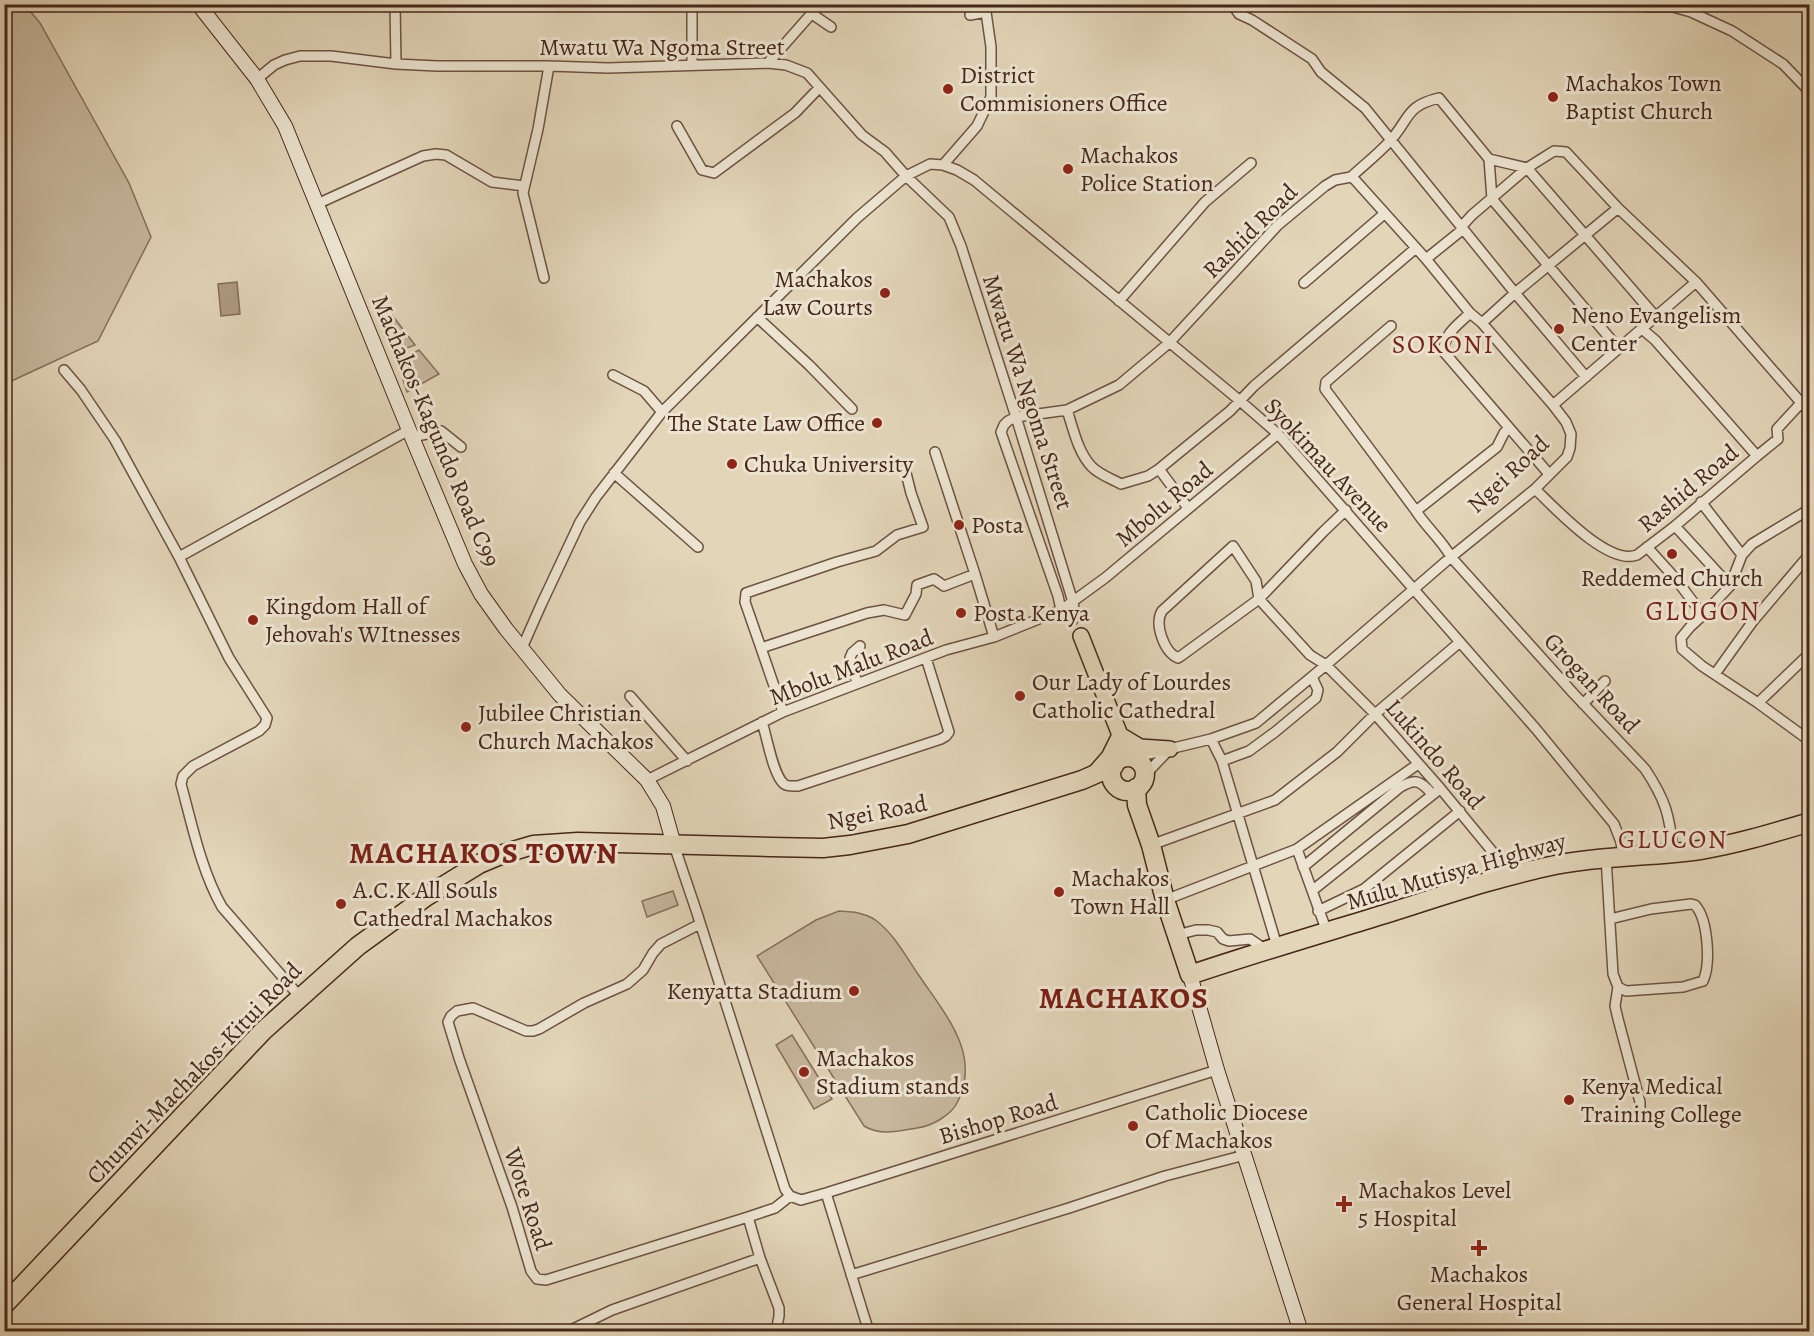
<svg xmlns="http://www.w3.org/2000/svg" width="1814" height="1336" font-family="Alegreya,serif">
<rect width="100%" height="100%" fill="#e2d5b8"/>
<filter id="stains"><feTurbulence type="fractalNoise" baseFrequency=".00333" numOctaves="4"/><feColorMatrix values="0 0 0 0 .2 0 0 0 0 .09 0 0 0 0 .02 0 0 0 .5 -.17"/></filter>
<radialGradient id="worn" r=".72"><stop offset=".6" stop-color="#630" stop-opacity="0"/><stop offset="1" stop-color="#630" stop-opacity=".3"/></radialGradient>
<path fill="#c7b79d" stroke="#866f5b" stroke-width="1.5" d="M 4,5 L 25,5 L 40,23 L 129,183 L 151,237 L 98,341 L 5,384 Z
M 392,315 L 415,345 L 396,352 L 388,318 Z
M 419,350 L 439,374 L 407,392 L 397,362 Z
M 673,891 L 678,905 L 647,917 L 642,901 Z
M 839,911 C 851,912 863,912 874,919 C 894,933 906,957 920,977 C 945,1014 981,1054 958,1101 C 952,1115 932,1126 917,1128 C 899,1131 880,1136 864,1126 L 757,956 L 816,920 Z
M 792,1035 L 832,1099 L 814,1109 L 776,1045 Z"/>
<path fill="#ad9a82" stroke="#846c58" stroke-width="1.5" d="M 237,282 L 240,314 L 221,316 L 218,284 Z"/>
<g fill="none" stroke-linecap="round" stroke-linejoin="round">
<defs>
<path id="street" d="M 395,4 L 396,64
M 692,4 L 692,65
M 1232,4 L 1239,14 L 1252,20 L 1312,59 L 1321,72 L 1365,108 L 1515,293 L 1586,377
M 1639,4 L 1647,7 L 1673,7 L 1691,12 L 1732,31 L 1783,64 L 1810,92
M 812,14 L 831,27
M 768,63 L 820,4
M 257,79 L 274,65 L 285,60 L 300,56 L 331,56 L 396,64 L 437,66 L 549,66 L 608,68 L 768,63 L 786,65 L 807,73 L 862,135 L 885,152 L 906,176 L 949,217 L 961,246 L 1016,417 L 1073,602 L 1074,609 L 1073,620
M 677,126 L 702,170 L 714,173 L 795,113 L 819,88
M 1489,159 L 1527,168 L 1655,316
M 943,165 L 977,126 L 991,97 L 991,47 L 986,12 L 970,15
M 1351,177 C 1364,165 1378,154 1390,141 C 1410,119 1405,106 1439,98 L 1489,159 L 1492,199 L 1619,349
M 317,204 L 423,156 L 436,154 L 446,155 L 492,182 L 524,186
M 1426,259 L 1462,230 L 1462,226 L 1472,215 L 1527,168 L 1554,151 L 1566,152 L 1618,208 L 1696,282 L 1810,413
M 544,278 L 523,193 L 538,129 L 549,66
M 1304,283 L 1384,214
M 1119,301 L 1205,202 L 1251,163
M 1470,313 C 1458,325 1443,334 1444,352 L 1549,474
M 757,317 L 809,365 L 852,409
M 1482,323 L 1515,293 L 1618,208
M 1391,326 L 1326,382 L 1325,389 L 1416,511 L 1497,447 L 1504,433 L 1509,428
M 64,370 L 81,390 L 115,440 L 179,557 L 229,658 L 267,718 L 265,725 L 259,731 L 193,766 L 183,776 L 181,784 C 192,824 201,870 222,907 L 300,997
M 613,375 L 644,391 L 662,412
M 1067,410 C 1073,428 1078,453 1092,467 C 1100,475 1112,479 1121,484 L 1148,476 L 1159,469 L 1230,411 L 1254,386 L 1416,248
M 412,437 L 441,431 L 461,447
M 935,452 L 975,574 L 994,637
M 1757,456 L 1778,439 L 1777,429 L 1801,403
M 1159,469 L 1188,508
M 614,473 L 698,547
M 1535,489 C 1555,508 1608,566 1637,555 L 1675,526 L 1757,456 L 1655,340 L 1642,329
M 1701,502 L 1742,555
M 1346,510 L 1323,532 L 1259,599 L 1181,656 L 1178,658 C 1164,652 1154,624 1162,611 L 1233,546 L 1256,581 L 1259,599 L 1310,655 L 1326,665 L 1375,714 L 1440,788 L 1496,856 L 1502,878
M 1416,511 C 1426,527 1442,540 1451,557 L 1574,694 L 1645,769 C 1665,799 1670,815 1673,852
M 1675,526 L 1730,586
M 1647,547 L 1675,578 L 1703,615 L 1690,627 L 1681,638 L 1682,649 L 1702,666 L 1758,703 L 1810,741
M 179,557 L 409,430
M 1061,610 L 1058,596 L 1001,432 L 1004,425 L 1008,421 L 1016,417 L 1067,410 L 1119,385 L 1169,343 L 1278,225 L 1325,186 L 1335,180 L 1351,177 L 1355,180 L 1426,259 L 1470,313 L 1482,323 L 1553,405
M 1703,615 L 1730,586 L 1742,555 L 1752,544 L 1810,509
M 522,648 L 541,605 L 580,522 L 596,497 L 662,412 L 857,218 L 906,176 L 930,164 L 943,165 L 957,170 L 974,180 L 1239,400 L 1278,434 L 1536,729 L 1614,824 L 1621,842 L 1623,857
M 761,648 L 745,602 L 746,593 L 837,562 L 876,551 L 897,535 L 923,527 L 911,493 L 905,469
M 1715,674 L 1753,621 L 1810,554
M 857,683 L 850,658 L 852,653 L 860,646
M 630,696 L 687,761
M 1758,703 L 1810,653
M 1583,704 L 1605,681
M 783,712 L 761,648 L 867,613 L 884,610 L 905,615 L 916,594 L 917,585 L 934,579 L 944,586 L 975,574
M 762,722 C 767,737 773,775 784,784 C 788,787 793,786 798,786 L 941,739 L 946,736 L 949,732 L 926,658
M 1211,739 L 1222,761 L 1277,946
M 1132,758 L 1211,739 L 1256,723 L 1326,665 L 1451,557 L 1535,489 L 1567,457 L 1570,448 L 1571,434 L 1566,422 L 1553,405 L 1696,282
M 1222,761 L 1249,751 L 1275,732 L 1316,698 L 1318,690 L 1312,677
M 1145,775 L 1168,751
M 647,780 L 783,712 L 946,650 L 994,637 L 1061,610 L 1105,578 L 1278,434
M 674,845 L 696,910 L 785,1189 L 790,1196
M 1151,845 L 1275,800 L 1337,752 L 1375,714 L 1460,642
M 1297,849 L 1418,764
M 1606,857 L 1613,974 L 1618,987 L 1626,991 L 1683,987 L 1703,981 C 1711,964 1708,919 1695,905 L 1691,904 L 1651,909 L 1610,919
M 1303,867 L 1399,788 C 1415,778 1420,780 1432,794
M 1313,890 L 1436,792
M 1165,900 L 1297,849 L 1327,932
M 1318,911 L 1364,889 L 1460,811
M 700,924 L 661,944 L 653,953 L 643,970 L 627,984 L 584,1003 L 539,1029 L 533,1031 L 526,1031 L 473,1008 L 457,1011 L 451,1016 L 448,1022 L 459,1058 L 512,1207 L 531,1271 L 537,1279 L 546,1280 L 748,1217 L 775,1208 L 790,1196
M 1177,935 L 1196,930 L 1208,930 L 1217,932 L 1223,939 L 1229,941 L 1250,939 L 1266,950
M 1618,987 L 1615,1006 L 1618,1019 L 1640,1102 L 1640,1108
M 826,1193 L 869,1332
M 790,1196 L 801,1200 L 826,1193 L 1217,1070
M 748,1217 L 760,1258 L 779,1308 L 779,1316 L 776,1332
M 851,1275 L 1069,1208 L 1165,1176 L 1245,1155
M 567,1332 L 612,1310 L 760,1258"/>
<path id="secondary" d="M 198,4 L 257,79 L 285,126 L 409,430 L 465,564 L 481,594 L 506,629 L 560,695 L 647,780 L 663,806 L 674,845
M 1190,975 L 1217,1070 L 1301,1332"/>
<path id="primary" d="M 1081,636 L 1120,735 L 1126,758
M 1095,773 L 1109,757 L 1120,735 L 1140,747 L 1170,749"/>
<path id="highway" d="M1111 774a17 17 0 1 1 34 0a17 17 0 1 1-34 0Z
M 1136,788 L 1137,805 L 1151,845 L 1165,900 L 1190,975 C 1255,953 1320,934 1385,914 C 1442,896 1497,877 1555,865 C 1603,855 1652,857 1700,850 C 1737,844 1773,833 1810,822
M 4,1305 L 263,1031 L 358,946 L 427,896 L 479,864 L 503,854 L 533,845 L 578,842 L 771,847 L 823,848 L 850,845 L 908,834 L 1082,780 L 1114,766"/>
</defs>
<use href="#street" stroke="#6d5241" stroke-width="12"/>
<use href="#secondary" stroke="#462719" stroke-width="16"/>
<use href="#primary" stroke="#462719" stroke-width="18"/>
<use href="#highway" stroke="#462719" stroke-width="21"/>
<use href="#street" stroke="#ece4d1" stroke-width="9"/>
<use href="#secondary" stroke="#ece4d1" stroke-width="14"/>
<use href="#primary" stroke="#e2d5b8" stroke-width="15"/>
<use href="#highway" stroke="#e2d5b8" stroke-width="18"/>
</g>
<g fill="#8f2418" stroke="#ece4d1" stroke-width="2">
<circle cx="948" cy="89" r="6"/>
<circle cx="1553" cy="97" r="6"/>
<circle cx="1068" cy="169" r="6"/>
<circle cx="885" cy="293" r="6"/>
<circle cx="1559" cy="329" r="6"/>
<circle cx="877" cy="423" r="6"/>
<circle cx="732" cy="464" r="6"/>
<circle cx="959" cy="525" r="6"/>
<circle cx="1672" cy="554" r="6"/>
<circle cx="961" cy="613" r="6"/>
<circle cx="253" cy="620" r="6"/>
<circle cx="1020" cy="696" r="6"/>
<circle cx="466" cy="727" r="6"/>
<circle cx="1059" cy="892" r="6"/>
<circle cx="341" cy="904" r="6"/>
<circle cx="854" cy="991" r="6"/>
<circle cx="804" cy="1072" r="6"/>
<circle cx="1569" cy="1100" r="6"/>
<circle cx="1133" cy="1126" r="6"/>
<path d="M1341 1195h6v6h6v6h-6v6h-6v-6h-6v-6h6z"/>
<path d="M1476 1239h6v6h6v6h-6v6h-6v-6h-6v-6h6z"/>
</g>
<g text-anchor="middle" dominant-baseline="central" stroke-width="6" stroke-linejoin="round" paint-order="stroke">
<g font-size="24" fill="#462719" stroke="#ece4d1">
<text x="662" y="47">Mwatu Wa Ngoma Street</text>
<text transform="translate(1250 231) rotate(-45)">Rashid Road</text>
<text transform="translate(1028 392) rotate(72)">Mwatu Wa Ngoma Street</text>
<text transform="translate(436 431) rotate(67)">Machakos-Kagundo Road C99</text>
<text transform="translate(1328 465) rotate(47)">Syokimau Avenue</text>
<text transform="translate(1508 474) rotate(-43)">Ngei Road</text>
<text transform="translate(1688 488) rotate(-40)">Rashid Road</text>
<text transform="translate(1164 504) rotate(-40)">Mbolu Road</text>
<text transform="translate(851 667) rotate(-21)">Mbolu Malu Road</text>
<text transform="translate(1592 683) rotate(47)">Grogan Road</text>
<text transform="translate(1435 754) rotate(49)">Lukindo Road</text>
<text transform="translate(877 812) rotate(-11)">Ngei Road</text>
<text transform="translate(1456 871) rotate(-16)">Mulu Mutisya Highway</text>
<text transform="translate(194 1073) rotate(-46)">Chumvi-Machakos-Kitui Road</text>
<text transform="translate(998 1119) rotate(-17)">Bishop Road</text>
<text transform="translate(528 1199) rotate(72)">Wote Road</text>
</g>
<g font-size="24" fill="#462719" stroke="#ece4d1" text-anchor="start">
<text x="960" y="75">District<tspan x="960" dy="28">Commisioners Office</tspan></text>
<text x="1565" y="83">Machakos Town<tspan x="1565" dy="28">Baptist Church</tspan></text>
<text x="1080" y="155">Machakos<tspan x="1080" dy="28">Police Station</tspan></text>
<text x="873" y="279" text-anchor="end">Machakos<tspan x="873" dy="28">Law Courts</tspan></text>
<text x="1571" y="315">Neno Evangelism<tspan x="1571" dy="28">Center</tspan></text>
<text x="865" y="423" text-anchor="end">The State Law Office</text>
<text x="744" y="464">Chuka University</text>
<text x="971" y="525">Posta</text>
<text x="1672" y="578" text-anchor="middle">Reddemed Church</text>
<text x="265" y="606">Kingdom Hall of<tspan x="265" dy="28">Jehovah's WItnesses</tspan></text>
<text x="973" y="613">Posta Kenya</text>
<text x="1032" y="682">Our Lady of Lourdes<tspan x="1032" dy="28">Catholic Cathedral</tspan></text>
<text x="478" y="713">Jubilee Christian<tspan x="478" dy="28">Church Machakos</tspan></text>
<text x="1071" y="878">Machakos<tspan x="1071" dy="28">Town Hall</tspan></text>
<text x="353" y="890">A.C.K All Souls<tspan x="353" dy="28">Cathedral Machakos</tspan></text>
<text x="842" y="991" text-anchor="end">Kenyatta Stadium</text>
<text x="816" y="1058">Machakos<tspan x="816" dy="28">Stadium stands</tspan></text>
<text x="1581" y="1086">Kenya Medical<tspan x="1581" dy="28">Training College</tspan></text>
<text x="1145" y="1112">Catholic Diocese<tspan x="1145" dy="28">Of Machakos</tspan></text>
<text x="1358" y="1190">Machakos Level<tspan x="1358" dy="28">5 Hospital</tspan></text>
<text x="1479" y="1274" text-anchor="middle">Machakos<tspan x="1479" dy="28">General Hospital</tspan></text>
</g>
<g font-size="26" letter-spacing="1.5" fill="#7a1f14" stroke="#ece4d1">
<text x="1443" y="344">SOKONI</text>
<text x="1673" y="839">GLUCON</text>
</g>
<g font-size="27" letter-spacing="1.5" fill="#7a1f14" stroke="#ece4d1">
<text x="1703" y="611">GLUGON</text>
</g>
<g font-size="30" font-weight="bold" letter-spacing="1.5" fill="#7a1f14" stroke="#ece4d1">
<text x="484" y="853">MACHAKOS TOWN</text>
<text x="1124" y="998">MACHAKOS</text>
</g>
</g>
<rect width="1814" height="1336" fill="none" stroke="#e2d5b8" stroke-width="24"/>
<rect x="6" y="6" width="1802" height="1324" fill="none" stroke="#462719" stroke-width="3"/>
<rect x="12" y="12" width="1790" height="1312" fill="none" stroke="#462719" stroke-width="1.5"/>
<rect width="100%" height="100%" filter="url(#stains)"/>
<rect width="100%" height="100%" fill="url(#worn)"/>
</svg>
